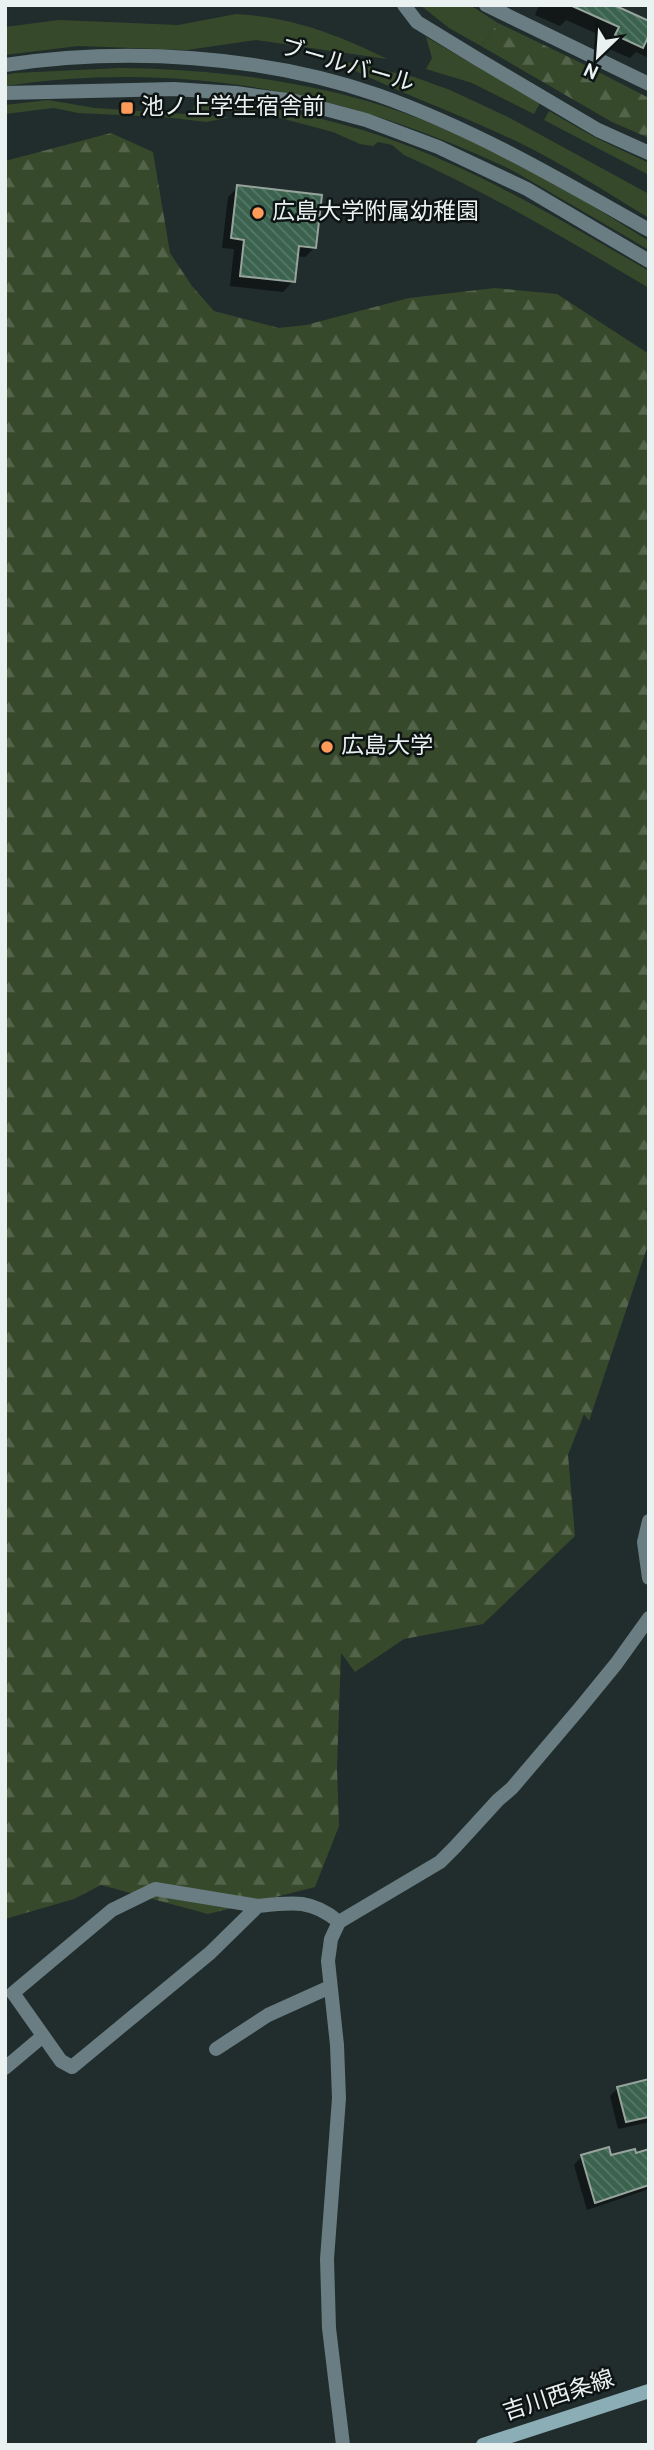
<svg xmlns="http://www.w3.org/2000/svg" width="654" height="2450" font-family="Overpass,'Noto Sans JP',sans-serif">
<defs>
<pattern id="forest-firs" width="22" height="20" patternUnits="userSpaceOnUse" patternTransform="scale(1.75)"><rect width="22" height="20" fill="#37492b"/><path d="M5 1l3.5 6h-7zM16 11l3.5 6h-7z" fill="#54644a"/></pattern>
<pattern id="building-back-hatch" width="6" height="6" patternUnits="userSpaceOnUse" patternTransform="scale(1.75)"><rect width="6" height="6" fill="#3b624e"/><path d="M-1 5l2 2M0 0l6 6M5-1l2 2" fill="none" stroke="#577968"/></pattern>
</defs>
<rect width="100%" height="100%" fill="#202d2c"/>
<path fill="#37492b" d="M 420,5 L 470,5 L 498,23 L 481,46 L 449,28 Z
M 236,14 C 291,17 339,35 387,59 L 256,40 L 187,50 L 78,46 L 5,55 L 5,27 L 59,20 L 178,25 Z
M 426,37 L 540,103 L 534,114 L 472,83 L 426,69 L 432,58 Z
M 346,62 L 414,77 L 450,90 L 508,117 L 649,194 L 649,218 C 606,192 563,164 518,142 C 460,114 399,93 341,64 Z
M 119,68 C 204,69 286,78 367,101 C 469,131 560,185 649,241 L 649,250 C 615,230 581,210 548,191 C 532,182 517,172 501,165 C 343,91 179,60 5,86 L 5,75 L 15,73 Z
M 48,100 L 95,108 L 230,117 L 207,122 L 163,117 L 78,113 L 54,108 L 5,114 L 5,105 Z
M 248,104 C 292,112 335,121 378,135 C 474,167 562,221 649,271 L 649,288 C 568,240 489,193 404,155 L 392,145 L 378,142 L 373,146 L 360,144 L 333,132 L 265,114 L 193,110 L 194,105 Z
M 549,111 L 594,137 L 649,163 L 649,175 L 544,120 Z"/>
<path fill="url(#forest-firs)" d="M 498,23 L 573,59 L 649,98 L 649,138 L 612,122 L 481,46 Z
M 111,133 L 153,152 L 170,253 L 192,286 L 214,311 L 279,328 L 306,325 L 409,298 L 495,288 L 557,294 L 649,354 L 649,1200 L 646,1210 L 649,1209 L 649,1242 L 589,1421 L 584,1414 L 568,1455 L 575,1536 L 483,1624 L 404,1639 L 355,1672 L 341,1653 L 337,1768 L 339,1826 L 315,1887 L 208,1914 L 101,1885 L 74,1899 L 5,1919 L 5,161 Z"/>
<path fill="#0007" d="M 536,5 L 611,5 L 649,23 L 649,58 L 636,52 L 630,58 L 605,47 L 609,39 L 566,20 L 560,26 L 535,15 L 539,6 Z
M 238,187 L 315,247 L 305,257 L 296,256 L 293,281 L 283,292 L 230,286 L 234,249 L 222,248 L 228,197 Z
M 649,2081 L 649,2122 L 618,2129 L 610,2096 L 618,2088 Z
M 649,2151 L 649,2189 L 587,2210 L 574,2165 L 582,2156 L 610,2158 Z"/>
<path fill="url(#building-back-hatch)" stroke="#97a49d" stroke-width="2" d="M 570,5 L 614,5 L 649,21 L 649,35 L 643,48 L 615,35 L 619,27 Z
M 237,185 L 322,195 L 316,248 L 299,246 L 295,282 L 240,276 L 244,240 L 231,238 Z
M 649,2079 L 649,2117 L 626,2122 L 617,2087 Z
M 609,2147 L 611,2155 L 635,2149 L 636,2153 L 649,2149 L 649,2185 L 595,2203 L 581,2155 Z"/>
<g fill="none" stroke-linecap="round" stroke-linejoin="round">
<path stroke="#697d82" stroke-width="14" d="M 486,5 L 649,84
M 155,1889 L 258,1906 L 210,1953 L 72,2067 L 61,2061 L 13,1993 L 112,1910 Z
M 258,1906 C 292,1902 312,1899 339,1922
M 216,2049 L 268,2015 L 330,1987
M 5,2068 L 43,2036
M 343,2445 L 329,2328 L 327,2259 L 339,2098 L 337,2045 L 328,1961 L 331,1939 L 339,1922 L 440,1862 L 455,1847 L 498,1800 L 512,1788 L 580,1708 L 616,1664 L 649,1618"/>
<path stroke="#697d82" stroke-width="14" d="M 404,5 L 417,22 L 476,58 L 598,130 L 649,153
M 5,65 C 125,47 263,55 378,95 C 474,129 561,180 649,230
M 5,93 L 174,89 L 236,93 L 295,101 L 366,120 L 438,147 L 527,189 L 649,261
M 649,1521 L 644,1542 L 649,1578"/>
<path stroke="#8badb5" stroke-width="14" d="M 483,2445 L 649,2391"/>
</g>
<g fill="#fe9b59" stroke="#0e1413" stroke-width="2.5">
<rect x="120" y="101" width="14" height="14" rx="3.5"/>
<circle cx="258" cy="213" r="7"/>
<circle cx="327" cy="747" r="7"/>
</g>
<g text-anchor="middle" dominant-baseline="central" stroke-width="5" stroke-linejoin="round" paint-order="stroke">
<g font-size="23" fill="#e9f2f1" stroke="#0e1413">
<text transform="translate(347 67) rotate(16)">ブールバール</text>
<text transform="translate(559 2397) rotate(-18)">吉川西条線</text>
</g>
<g font-size="23" fill="#e9f2f1" stroke="#0e1413" text-anchor="start">
<text x="141" y="108">池ノ上学生宿舎前</text>
<text x="272" y="213">広島大学附属幼稚園</text>
<text x="341" y="747">広島大学</text>
</g>
</g>
<rect width="654" height="2450" fill="none" stroke="#e9f2f1" stroke-width="14"/>
<g transform="translate(598 56) rotate(205)" stroke="#0e1413" stroke-width="5" paint-order="stroke">
<path d="M0-5L12 26L0 18L-12 26Z" fill="#e9f2f1"/>
<text y="-10" font-size="19" font-weight="bold" text-anchor="middle" fill="#e9f2f1">N</text>
</g>
</svg>
